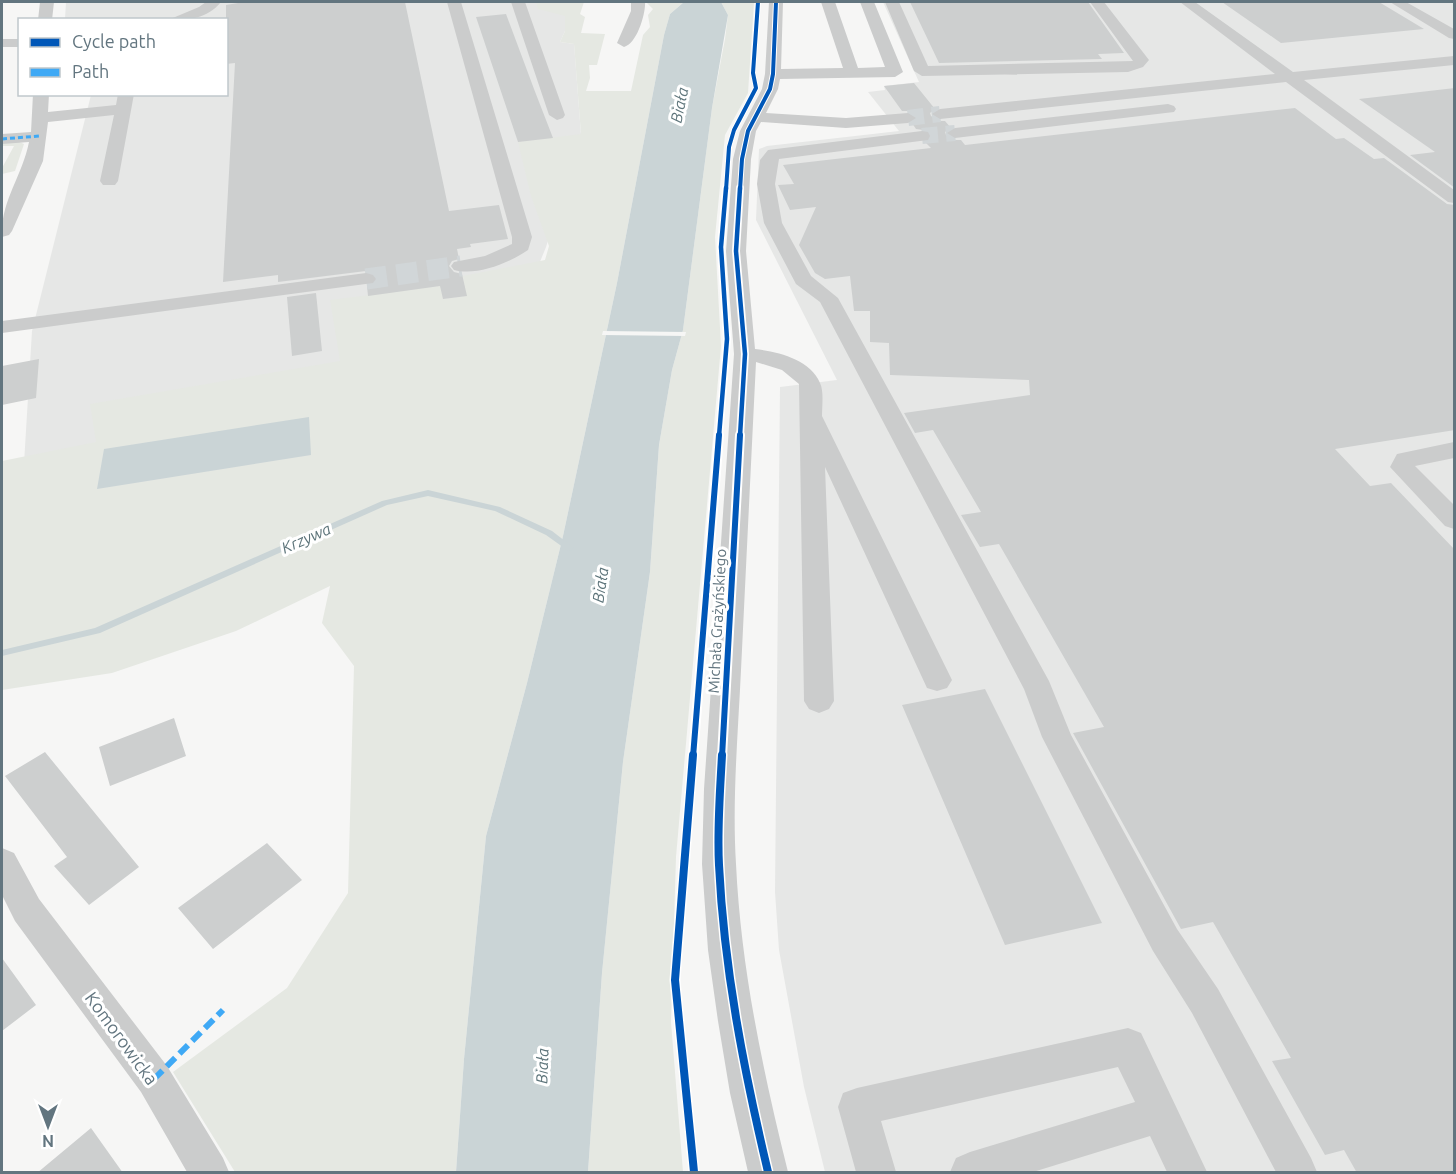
<svg xmlns="http://www.w3.org/2000/svg" width="1456" height="1174" font-family="Ubuntu,sans-serif">
<rect width="100%" height="100%" fill="#f6f6f5"/>
<path fill="#e6e7e6" d="M 66,2 L 578,2 L 560,42 L 574,44 L 581,135 L 546,247 L 458,464 L 15,613 L 32,331 L 91,95 L 226,94 L 226,20 L 65,19 Z
M 883,2 L 1454,2 L 1454,1172 L 825,1172 L 804,1087 L 779,950 L 775,892 L 780,387 L 837,380 L 756,220 L 759,149 L 767,146 L 899,131 L 868,92 L 885,90 L 884,86 L 919,82 Z"/>
<path fill="#e5e8e2" fill-rule="evenodd" d="M 536,2 L 584,2 L 580,14 L 585,17 L 581,33 L 605,34 L 597,65 L 589,65 L 590,78 L 586,91 L 631,91 L 643,35 L 650,27 L 648,15 L 653,9 L 646,2 L 684,2 L 670,14 L 664,35 L 617,283 L 563,536 L 527,683 L 486,836 L 464,1059 L 456,1172 L 235,1172 L 173,1072 L 287,988 L 348,893 L 354,666 L 322,623 L 330,586 L 236,631 L 112,673 L 2,690 L 2,461 L 96,442 L 90,404 L 340,361 L 330,300 L 440,286 L 443,299 L 466,296 L 463,276 L 545,260 L 549,246 L 531,196 L 518,142 L 581,134 L 574,44 L 560,42 L 565,31 L 565,16 L 538,9 ZM 309,418 L 310,455 L 97,489 L 104,449 Z
M 721,2 L 754,2 L 748,93 L 725,135 L 715,237 L 721,346 L 676,857 L 671,1022 L 683,1172 L 588,1172 L 602,973 L 623,762 L 650,572 L 659,445 L 672,370 L 683,330 L 712,108 L 725,39 L 728,15 Z
M 17,141 L 24,144 L 15,171 L 2,174 L 2,168 L 14,146 L 2,146 L 2,142 Z"/>
<path fill="#cad4d6" d="M 684,2 L 721,2 L 728,15 L 712,108 L 683,330 L 672,370 L 659,445 L 650,572 L 623,762 L 602,973 L 588,1172 L 456,1172 L 464,1059 L 486,836 L 527,683 L 563,536 L 617,283 L 664,35 L 670,14 Z
M 309,417 L 311,455 L 97,489 L 104,449 Z"/>
<path fill="#f6f6f5" d="M 603,331 L 686,332 L 685,336 L 602,335 Z"/>
<g fill="none" stroke-linecap="round" stroke-linejoin="round">
<path fill="#cad4d6" fill-rule="evenodd" d="M 428,490 L 500,507 L 552,531 L 574,548 L 570,551 L 567,550 L 546,535 L 495,511 L 428,496 L 387,505 L 100,633 L 2,656 L 2,650 L 95,628 L 382,501 Z"/>
</g>
<path fill="#cdcfcf" d="M 238,2 L 405,2 L 449,211 L 499,205 L 508,239 L 470,244 L 471,247 L 457,249 L 459,259 L 452,261 L 449,266 L 454,272 L 462,274 L 467,296 L 443,299 L 440,286 L 368,296 L 367,286 L 375,284 L 378,279 L 374,273 L 366,271 L 278,282 L 278,275 L 223,282 L 235,63 L 226,64 L 226,5 L 238,3 Z
M 910,2 L 1088,2 L 1124,53 L 1098,54 L 1102,59 L 939,63 Z
M 1222,2 L 1379,2 L 1424,29 L 1281,43 Z
M 506,14 L 534,89 L 553,138 L 518,142 L 476,17 Z
M 914,83 L 935,109 L 930,113 L 931,116 L 939,121 L 945,121 L 951,128 L 945,132 L 946,135 L 954,140 L 961,140 L 965,145 L 1295,108 L 1336,139 L 1344,138 L 1374,159 L 1384,158 L 1447,204 L 1455,205 L 1455,430 L 1335,449 L 1370,486 L 1391,483 L 1455,550 L 1455,1173 L 1357,1173 L 1344,1150 L 1325,1155 L 1272,1061 L 1291,1058 L 1213,922 L 1181,929 L 1073,733 L 1104,727 L 999,544 L 980,547 L 961,515 L 981,512 L 933,430 L 915,433 L 904,413 L 1030,395 L 1029,380 L 890,375 L 889,343 L 870,342 L 870,311 L 854,311 L 850,276 L 825,279 L 815,273 L 799,245 L 816,207 L 790,210 L 778,185 L 794,184 L 783,165 L 931,148 L 926,143 L 932,137 L 930,131 L 916,129 L 912,123 L 918,117 L 909,111 L 902,111 L 884,86 Z
M 1455,88 L 1455,188 L 1410,155 L 1435,152 L 1359,99 Z
M 316,293 L 322,351 L 292,356 L 287,297 Z
M 39,359 L 36,398 L 2,405 L 2,366 Z
M 985,689 L 1102,923 L 1005,945 L 902,705 Z
M 174,718 L 186,756 L 110,786 L 99,747 Z
M 45,752 L 139,867 L 89,905 L 54,866 L 67,857 L 5,776 Z
M 267,843 L 302,880 L 213,949 L 178,908 Z
M 2,958 L 36,1005 L 2,1031 Z
M 91,1128 L 123,1173 L 37,1173 Z"/>
<g fill="none" stroke-linecap="round" stroke-linejoin="round">
<path stroke="#d1d6d8" stroke-width="16" stroke-dasharray="16 8" stroke-linecap="butt" d="M 908,118 L 940,114
M 922,136 L 955,133"/>
<path stroke="#d1d6d8" stroke-width="21" stroke-dasharray="21 10" stroke-linecap="butt" d="M 366,279 L 461,266"/>
<path fill="#cbcccc" fill-rule="evenodd" d="M 40,2 L 54,2 L 52,20 L 38,20 Z
M 206,2 L 221,2 C 207,19 188,20 168,20 L 199,7 Z
M 447,2 L 461,2 L 532,237 L 528,250 C 509,263 477,276 454,270 L 451,266 L 454,262 L 485,256 L 512,244 L 512,237 Z
M 511,2 L 525,2 L 565,115 L 563,118 L 557,120 L 549,115 Z
M 631,2 L 645,2 C 646,13 637,44 624,47 L 617,43 L 631,11 Z
M 769,2 L 783,2 L 781,69 L 843,68 L 821,2 L 835,2 L 858,68 L 885,67 L 860,2 L 874,2 L 903,72 L 895,77 L 780,79 L 778,89 L 766,113 L 846,118 L 908,113 L 916,118 L 908,123 L 846,128 L 761,122 L 756,131 L 751,159 L 746,251 L 755,349 C 778,352 810,359 820,383 C 824,391 822,406 822,416 L 952,680 L 947,688 L 937,691 L 927,688 L 825,467 L 834,701 L 829,709 L 819,713 L 809,709 L 804,701 L 799,384 L 782,370 L 756,362 C 751,464 746,567 741,670 C 738,734 732,800 736,864 C 741,969 763,1071 788,1172 L 748,1172 L 730,1093 L 718,1021 L 708,950 L 702,864 L 704,789 L 734,354 L 726,251 L 733,159 L 740,131 L 762,89 L 765,74 Z
M 885,2 L 899,2 L 928,66 L 1133,61 L 1090,2 L 1104,2 L 1149,60 L 1143,67 L 1128,72 L 922,76 L 914,71 Z
M 1180,2 L 1195,2 L 1293,72 L 1454,56 L 1454,65 L 1304,80 L 1454,190 L 1454,203 L 1448,202 L 1286,82 L 940,119 L 932,114 L 940,109 L 1275,74 Z
M 1390,2 L 1406,2 L 1454,29 L 1454,39 L 1449,38 Z
M 2,39 L 20,39 L 20,47 L 2,47 Z
M 33,94 L 49,94 L 48,112 L 116,105 L 118,94 L 134,94 L 118,181 L 115,185 L 103,185 L 100,181 L 114,115 L 48,122 L 43,161 L 12,231 L 9,235 L 2,237 C 0,202 22,177 29,142 L 2,144 L 2,134 L 31,132 Z
M 1168,104 L 1174,106 L 1176,109 L 1174,112 L 955,138 L 947,133 L 955,128 Z
M 922,131 L 928,132 L 930,136 L 928,140 L 779,159 L 775,184 L 782,223 L 811,276 L 838,298 L 1049,681 L 1071,735 L 1177,929 L 1218,989 L 1311,1158 L 1317,1172 L 1276,1172 L 1192,1013 L 1153,951 L 1042,737 L 1024,689 L 820,302 L 796,284 L 764,223 L 757,184 L 760,160 L 768,150 Z
M 366,273 L 373,275 L 376,279 L 373,283 L 2,333 L 2,321 Z
M 1454,442 L 1454,458 L 1415,466 L 1454,505 L 1454,529 L 1445,526 L 1390,467 L 1397,454 Z
M 2,848 L 14,853 L 39,899 L 167,1066 L 223,1158 L 229,1172 L 187,1172 L 141,1092 L 15,921 L 2,895 Z
M 1128,1028 L 1141,1033 L 1207,1172 L 1167,1172 L 1150,1136 L 1033,1172 L 950,1172 L 956,1158 L 970,1152 L 1135,1102 L 1118,1067 L 881,1121 L 896,1172 L 856,1172 L 838,1107 L 843,1093 L 857,1088 Z"/>
<path stroke="#3fa9f5" stroke-width="3" stroke-dasharray="5 3" stroke-linecap="butt" d="M 2,139 L 39,136"/>
<path stroke="#3fa9f5" stroke-width="6" stroke-dasharray="12 6" stroke-linecap="butt" d="M 154,1079 L 223,1010"/>
<defs>
<path id="cycleway-far3" d="M 726,190 L 729,147 L 734,130 L 756,88 L 753,73 L 758,2
M 740,190 L 742,159 L 748,131 L 770,89 L 773,74 L 776,2"/>
<path id="cycleway-far2" d="M 740,188 L 736,251 L 745,354 L 740,436
M 719,436 L 727,339 L 721,247 L 726,188"/>
<path id="cycleway-far1" d="M 693,757 L 719,435
M 722,757 L 740,435"/>
<path id="cycleway" d="M 693,755 L 675,980 L 694,1172
M 722,755 C 720,792 717,829 719,865 C 724,969 744,1071 768,1172"/>
</defs>
<use href="#cycleway-far3" stroke="#fff" stroke-width="6"/>
<use href="#cycleway-far2" stroke="#fff" stroke-width="8"/>
<use href="#cycleway-far1" stroke="#fff" stroke-width="10"/>
<use href="#cycleway" stroke="#fff" stroke-width="11"/>
<use href="#cycleway-far3" stroke="#0057b8" stroke-width="4"/>
<use href="#cycleway-far2" stroke="#0057b8" stroke-width="4.5"/>
<use href="#cycleway-far1" stroke="#0057b8" stroke-width="6"/>
<use href="#cycleway" stroke="#0057b8" stroke-width="8"/>
</g>
<g text-anchor="middle" dominant-baseline="central" stroke-width="6" stroke-linejoin="round" paint-order="stroke">
<g font-size="15" fill="#62757f" stroke="#fff">
<text transform="translate(717 621) rotate(-87)">Michała Grażyńskiego</text>
</g>
<g font-size="16" font-style="italic" fill="#5d747a" stroke="#fff">
<text transform="translate(679 105) rotate(-78)">Biała</text>
<text transform="translate(306 538) rotate(-24)">Krzywa</text>
<text transform="translate(600 585) rotate(-81)">Biała</text>
<text transform="translate(542 1066) rotate(-88)">Biała</text>
</g>
<g font-size="18" fill="#62757f" stroke="#fff">
<text transform="translate(122 1038) rotate(54)">Komorowicka</text>
</g>
</g>
<rect width="1456" height="1174" fill="none" stroke="#62757f" stroke-width="6"/>
<rect x="18" y="18" width="210" height="78" fill="#ffffff" stroke="#c0c8cc" stroke-width="1.5"/>
<rect x="30" y="38" width="30" height="9" fill="#0057b8" stroke="#c0c8cc" stroke-width="1.5"/>
<text x="72" y="48" font-size="18" fill="#62757f">Cycle path</text>
<rect x="30" y="68" width="30" height="9" fill="#3fa9f5" stroke="#c0c8cc" stroke-width="1.5"/>
<text x="72" y="78" font-size="18" fill="#62757f">Path</text>
<g transform="translate(48 1126) rotate(180)" stroke="#ffffff" stroke-width="4.5" paint-order="stroke">
<path d="M0-4.5L10 22L0 15L-10 22Z" fill="#62757f"/>
<text y="-9" font-size="16" font-weight="bold" text-anchor="middle" fill="#62757f">N</text>
</g>
</svg>
